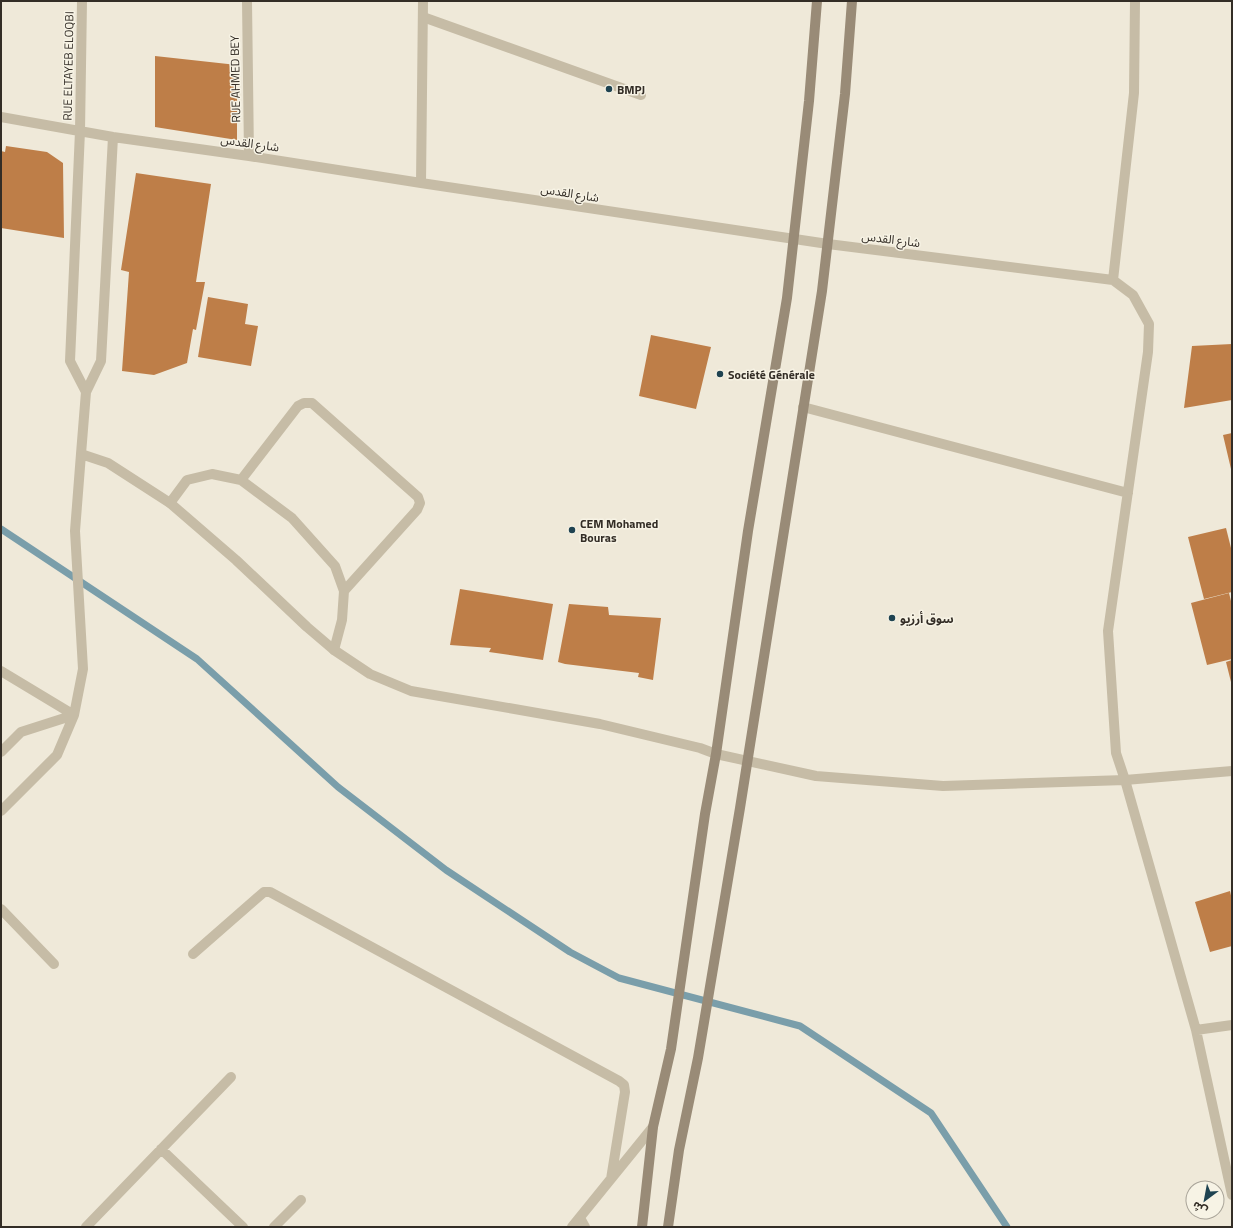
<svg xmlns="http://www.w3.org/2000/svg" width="1233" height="1228" font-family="'Titillium Web','Noto Sans Arabic',sans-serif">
<rect width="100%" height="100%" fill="#efe9d9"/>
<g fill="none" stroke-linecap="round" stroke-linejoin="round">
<path stroke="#7a9eaa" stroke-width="7" d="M 1,529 L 197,659 L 338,787 L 446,870 L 570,952 L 619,978 L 800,1026 L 931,1113 L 1007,1227"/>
</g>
<path fill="#be7e48" d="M 155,56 L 237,65 L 237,140 L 155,127 Z
M 6,146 L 47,152 L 63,163 L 64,238 L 1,228 L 1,151 L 5,152 Z
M 136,173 L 211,184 L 196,282 L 205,282 L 196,330 L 193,329 L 187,363 L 154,375 L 122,371 L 129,272 L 121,270 Z
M 208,297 L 248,304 L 245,324 L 258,326 L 251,366 L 198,357 Z
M 651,335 L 711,347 L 696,409 L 639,396 Z
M 1232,344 L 1232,400 L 1184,408 L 1192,346 Z
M 1232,433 L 1232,469 L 1231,469 L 1223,435 Z
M 1226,528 L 1232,552 L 1232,592 L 1204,599 L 1188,537 Z
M 460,589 L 553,604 L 543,660 L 489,652 L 491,648 L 450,645 Z
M 1229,593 L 1232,605 L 1232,659 L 1207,665 L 1191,603 Z
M 569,604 L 608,607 L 609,615 L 661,618 L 653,680 L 638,677 L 639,673 L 565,664 L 558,662 Z
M 1232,660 L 1232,682 L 1231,682 L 1226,662 Z
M 1230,891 L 1232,900 L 1232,946 L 1210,952 L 1195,902 Z"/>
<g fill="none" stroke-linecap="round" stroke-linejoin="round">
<path stroke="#c6bca6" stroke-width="10" d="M 423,17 L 641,95
M 241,480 L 298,406 L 304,403 L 312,403 L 418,497 L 420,503 L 417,510 L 344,591
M 170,503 L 187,480 L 212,474 L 241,480 L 292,518 L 335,566 L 344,591 L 342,620 L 334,650"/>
<path stroke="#c6bca6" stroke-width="10" d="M 82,1 L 80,131 L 70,361 L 86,392
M 247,1 L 249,156
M 1,117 L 113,137 L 249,156 L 421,183 L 828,244 L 1113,280 L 1133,295 L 1149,324 L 1148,352 L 1108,631 L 1116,753 L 1125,780 L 1196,1030 L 1232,1195
M 421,183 L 423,1
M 1113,280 L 1134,93 L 1135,1
M 803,407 L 1128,493
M 81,454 L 108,463 L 170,503 L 236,560 L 307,627 L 334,650 L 370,674 L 411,691 L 600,724 L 700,748 L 716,754 L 816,776 L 943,786 L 1125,780 L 1232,771
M 1,671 L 74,715
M 1,752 L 21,732 L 74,715
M 1,811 L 57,755 L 74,715 L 83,669 L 75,531 L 81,454 L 86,392 L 101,361 L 113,137
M 1,909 L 54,964
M 193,954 L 264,892 L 270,892 L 619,1081 L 624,1085 L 625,1092 L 611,1179
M 1196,1030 L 1232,1025
M 161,1149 L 243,1227
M 580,1218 L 585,1227
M 86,1227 L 231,1077
M 274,1227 L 301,1200
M 572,1227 L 653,1127"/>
<path stroke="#998b77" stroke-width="10" d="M 642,1227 L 653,1127 L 671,1049 L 705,814 L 716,754 L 748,531 L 787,298 L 809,101 L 817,1
M 668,1227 L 679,1150 L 698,1058 L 740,808 L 822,291 L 845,94 L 852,1"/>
</g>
<g fill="#1f4351" stroke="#f7f3e5" stroke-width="1.5">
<circle cx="609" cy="89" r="4"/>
<circle cx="720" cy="374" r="4"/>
<circle cx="572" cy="530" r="4"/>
<circle cx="892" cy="618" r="4"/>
</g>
<g text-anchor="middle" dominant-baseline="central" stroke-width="3" stroke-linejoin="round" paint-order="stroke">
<g font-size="12" fill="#332d26" stroke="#f7f3e5">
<text transform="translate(68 66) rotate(-89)">RUE ELTAYEB ELOQBI</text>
<text transform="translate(235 79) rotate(-91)">RUE AHMED BEY</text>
<text transform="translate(250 143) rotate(8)">شارع القدس</text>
<text transform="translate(570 193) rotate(9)">شارع القدس</text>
<text transform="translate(891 239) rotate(7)">شارع القدس</text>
</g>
<g font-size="12" font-weight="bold" fill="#332d26" stroke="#f7f3e5" text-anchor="start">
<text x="617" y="89">BMPJ</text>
<text x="728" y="374">Société Générale</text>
<text x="580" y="523">CEM Mohamed<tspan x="580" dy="14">Bouras</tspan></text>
<text x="900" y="618">سوق أرزيو</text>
</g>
</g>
<rect width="1233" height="1228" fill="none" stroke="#332d26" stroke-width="4"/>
<g transform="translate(1205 1200) rotate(212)"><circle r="19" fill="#f7f3e5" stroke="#a9a499"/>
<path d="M0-3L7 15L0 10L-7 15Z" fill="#1f4351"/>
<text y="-6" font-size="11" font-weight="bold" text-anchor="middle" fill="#332d26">ش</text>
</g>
</svg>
